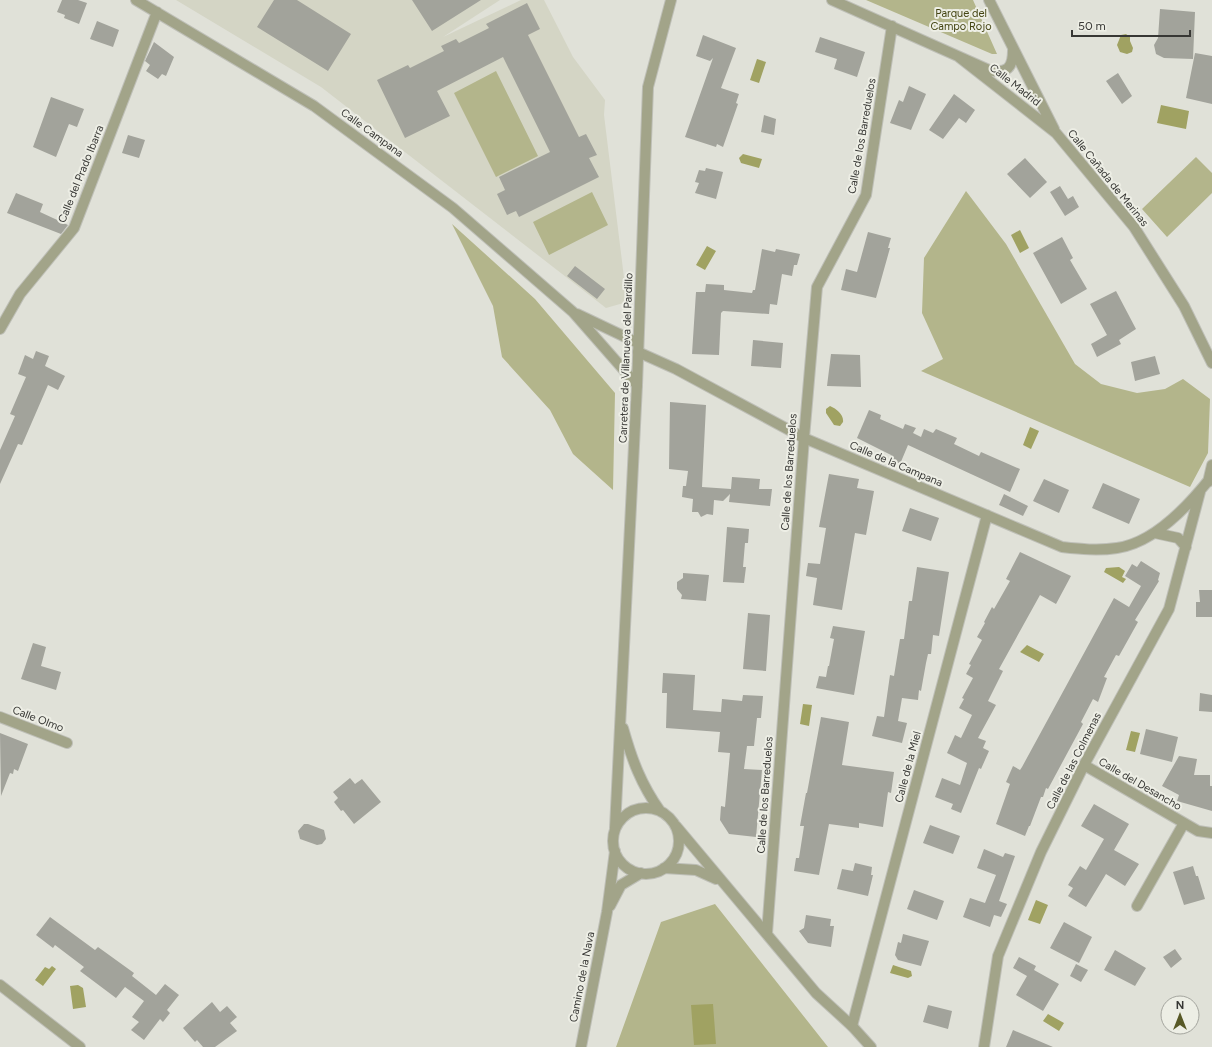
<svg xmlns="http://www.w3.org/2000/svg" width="1212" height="1047" font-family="Figtree,sans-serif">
<rect width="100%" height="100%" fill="#e0e1d8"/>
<path fill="#d4d5c5" d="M 176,0 L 500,0 L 443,37 L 521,0 L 544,0 L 573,57 L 605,100 L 604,115 L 627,302 L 606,308 L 321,87 Z"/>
<path fill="#b3b58b" d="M 866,0 L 973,0 L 997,54 L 992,54 Z
M 496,71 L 538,156 L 496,177 L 454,93 Z
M 1196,157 L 1212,173 L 1212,193 L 1167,237 L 1142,209 Z
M 966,191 L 1006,244 L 1075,364 L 1101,384 L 1137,393 L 1165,389 L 1183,379 L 1210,399 L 1208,453 L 1190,487 L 921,371 L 943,359 L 922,313 L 924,258 Z
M 592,192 L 608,225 L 549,255 L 533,222 Z
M 452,224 L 535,299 L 615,393 L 613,490 L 573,454 L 550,410 L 502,357 L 493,306 Z
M 715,904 L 828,1047 L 616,1047 L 661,922 Z"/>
<path fill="#a0a262" d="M 1126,34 L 1130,37 L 1130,41 L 1133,48 L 1132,52 L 1127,54 L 1120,52 L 1117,45 L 1121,35 Z
M 757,59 L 766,62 L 759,83 L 750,80 Z
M 1161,105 L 1189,111 L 1186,129 L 1157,123 Z
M 743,154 L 762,159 L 759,168 L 741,163 L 739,158 Z
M 1020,230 L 1029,248 L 1020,253 L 1011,235 Z
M 707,246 L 716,251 L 705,270 L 696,265 Z
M 830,406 C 837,409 844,415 843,422 L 840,426 L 834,425 L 826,413 L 826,409 Z
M 1030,427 L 1039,431 L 1031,449 L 1023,445 Z
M 1119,567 L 1125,571 L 1122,577 L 1126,579 L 1123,583 L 1104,572 L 1106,568 Z
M 1027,645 L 1044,654 L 1039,662 L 1020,652 Z
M 803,704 L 812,705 L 809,726 L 800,724 Z
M 1131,731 L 1140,733 L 1135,752 L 1126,750 Z
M 1036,900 L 1048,905 L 1040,924 L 1028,920 Z
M 893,965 L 911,971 L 912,976 L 908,978 L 890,973 Z
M 52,966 L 56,969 L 43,986 L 35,980 L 45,967 L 49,969 Z
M 78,985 L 83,988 L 86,1007 L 73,1009 L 70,986 Z
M 713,1004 L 716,1044 L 694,1045 L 691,1005 Z
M 1048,1014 L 1064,1023 L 1059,1031 L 1043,1021 Z"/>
<path fill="#a2a39b" d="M 62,0 L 78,0 L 87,3 L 79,24 L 64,18 L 65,15 L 57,12 Z
M 274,0 L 297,0 L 351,34 L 328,71 L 257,27 Z
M 412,0 L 481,0 L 432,31 Z
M 527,3 L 540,29 L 528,35 L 579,137 L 586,134 L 597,155 L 589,158 L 599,177 L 519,217 L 516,211 L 507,215 L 497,194 L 505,190 L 499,177 L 550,152 L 503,57 L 437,91 L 450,116 L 405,138 L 377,80 L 408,65 L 410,68 L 444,51 L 441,46 L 456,39 L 459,43 L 489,28 L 486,24 Z
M 1160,9 L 1195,12 L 1193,59 L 1164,58 L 1156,54 L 1154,45 L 1158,38 Z
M 97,21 L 119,30 L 113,47 L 90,39 Z
M 703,35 L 736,48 L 721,88 L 739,94 L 736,103 L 738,104 L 723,147 L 717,144 L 716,147 L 685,137 L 713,58 L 710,61 L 696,56 Z
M 820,37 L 865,52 L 857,77 L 834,69 L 837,59 L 815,52 Z
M 154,42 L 174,57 L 166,76 L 162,74 L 158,79 L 146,71 L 150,65 L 145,61 Z
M 1195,53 L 1212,56 L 1212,104 L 1186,98 Z
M 1118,73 L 1132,96 L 1122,104 L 1106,81 Z
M 909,86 L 926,94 L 911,130 L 890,123 L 899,100 L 903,102 Z
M 954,94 L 975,110 L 966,123 L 959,118 L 943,139 L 929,130 Z
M 51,97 L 84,109 L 77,127 L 69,124 L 56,157 L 33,147 Z
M 764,115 L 776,119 L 774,135 L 761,132 Z
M 128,135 L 145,140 L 139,158 L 122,153 Z
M 1025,158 L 1047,182 L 1030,198 L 1007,174 Z
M 706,168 L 723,172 L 716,199 L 695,193 L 699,183 L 695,182 L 699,170 L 705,171 Z
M 1060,186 L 1068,199 L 1073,196 L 1079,207 L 1065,216 L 1050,192 Z
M 16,193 L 43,204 L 40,212 L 68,225 L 61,234 L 7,213 Z
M 868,232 L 891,238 L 888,248 L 890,248 L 876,298 L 841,290 L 846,269 L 857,272 Z
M 1062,237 L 1073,258 L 1070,260 L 1087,289 L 1061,304 L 1033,253 Z
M 762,249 L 775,252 L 776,249 L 800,254 L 797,265 L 794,265 L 792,276 L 782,274 L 777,305 L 770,304 L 769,314 L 723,311 L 721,313 L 719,355 L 692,354 L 696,292 L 705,292 L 706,284 L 724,285 L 724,290 L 752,293 L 753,290 L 755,290 Z
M 575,266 L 605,289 L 597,299 L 567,276 Z
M 1116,291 L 1136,329 L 1119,340 L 1121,344 L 1097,357 L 1091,344 L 1107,335 L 1090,304 Z
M 753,340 L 783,343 L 781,368 L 751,366 Z
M 36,351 L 49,356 L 45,366 L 65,376 L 58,390 L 48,385 L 22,445 L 18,444 L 0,484 L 0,450 L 15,416 L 10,414 L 26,377 L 18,374 L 25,355 L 33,359 Z
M 831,354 L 860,355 L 861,387 L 827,386 Z
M 1155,356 L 1160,374 L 1135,381 L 1131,362 Z
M 670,402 L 706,405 L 702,487 L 731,489 L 732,477 L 760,479 L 759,489 L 772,489 L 770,506 L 729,502 L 730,494 L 723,501 L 714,500 L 713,515 L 707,514 L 701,517 L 698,512 L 692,512 L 693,499 L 682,497 L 683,486 L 686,486 L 688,471 L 669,469 Z
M 869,410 L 881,415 L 880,419 L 903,429 L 905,424 L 916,428 L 913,433 L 921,437 L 924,429 L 933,433 L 936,429 L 957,438 L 954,444 L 979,456 L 981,452 L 1020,469 L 1010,492 L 908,445 L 900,464 L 889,459 L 891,455 L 857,438 Z
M 829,474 L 859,479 L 857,488 L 874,491 L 866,535 L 855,533 L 842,610 L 813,605 L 817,578 L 806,576 L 808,563 L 820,564 L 826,528 L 819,527 Z
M 1044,479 L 1069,490 L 1059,513 L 1033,501 Z
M 1103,483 L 1140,499 L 1129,524 L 1092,508 Z
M 1004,494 L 1028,506 L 1023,516 L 999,505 Z
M 910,508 L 939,518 L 931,541 L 902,531 Z
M 727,527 L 749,529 L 748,543 L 745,543 L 743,567 L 746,567 L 744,583 L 723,582 Z
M 1020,552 L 1071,576 L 1056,604 L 1040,595 L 999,669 L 1003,671 L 988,701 L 996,705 L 978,738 L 986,741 L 983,748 L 989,751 L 981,769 L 979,768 L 961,813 L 951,809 L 953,804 L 935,797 L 942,778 L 960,785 L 967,763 L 947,753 L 955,735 L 961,738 L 972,715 L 959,708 L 964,699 L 962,698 L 973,678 L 966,674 L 971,665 L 969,664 L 982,640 L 977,637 L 985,623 L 984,622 L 992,607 L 994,609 L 1010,581 L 1006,579 Z
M 1141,561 L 1160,573 L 1158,580 L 1159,581 L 1135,620 L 1138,622 L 1119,656 L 1116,655 L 1104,677 L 1107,678 L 1098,702 L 1093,699 L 1081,722 L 1083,724 L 1048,789 L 1046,788 L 1043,797 L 1041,797 L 1030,826 L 1029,826 L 1025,836 L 996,824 L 1010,784 L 1006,782 L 1013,766 L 1020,770 L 1022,767 L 1114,598 L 1129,607 L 1141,586 L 1125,576 L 1132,564 L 1137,567 Z
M 917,567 L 949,572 L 939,636 L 933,635 L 931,654 L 928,654 L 926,663 L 921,691 L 919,690 L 918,700 L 902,698 L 898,721 L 907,723 L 902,743 L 872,736 L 877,716 L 884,717 L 890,675 L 894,676 L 900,639 L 904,639 L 909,601 L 912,601 Z
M 683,573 L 709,575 L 706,601 L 681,599 L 682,595 L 677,589 L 677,582 L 683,578 Z
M 1199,590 L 1212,590 L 1212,617 L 1196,617 L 1196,602 L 1200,602 Z
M 748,613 L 770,615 L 766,671 L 743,669 Z
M 833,626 L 865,631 L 854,695 L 816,688 L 819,676 L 826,677 L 828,666 L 829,666 L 834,639 L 830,638 Z
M 33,643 L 46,647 L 41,666 L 61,672 L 56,690 L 21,679 Z
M 663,673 L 695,675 L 693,710 L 721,712 L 722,699 L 742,701 L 743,695 L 763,696 L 761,718 L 757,718 L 754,746 L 747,746 L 744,769 L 762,770 L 756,837 L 729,834 L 720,820 L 721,806 L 725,807 L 730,753 L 718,752 L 720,732 L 666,728 L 667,693 L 662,693 Z
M 1200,693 L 1212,695 L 1212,712 L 1199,711 Z
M 821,717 L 849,722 L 842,765 L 894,772 L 891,793 L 888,792 L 883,827 L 859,823 L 859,828 L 829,824 L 819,875 L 794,871 L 796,858 L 799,858 L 804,826 L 800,826 L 806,793 L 807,793 Z
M 1146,729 L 1178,737 L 1172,762 L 1140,754 Z
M 0,733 L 28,744 L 18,771 L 14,769 L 13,774 L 10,773 L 1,796 Z
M 1179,756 L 1197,759 L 1194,775 L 1210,775 L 1210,786 L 1212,786 L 1212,811 L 1177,801 L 1179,795 L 1162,786 Z
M 350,778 L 355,784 L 362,779 L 381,802 L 354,824 L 343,810 L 341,811 L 334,802 L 338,798 L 333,792 Z
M 1094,804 L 1129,824 L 1114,850 L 1139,864 L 1125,886 L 1106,874 L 1086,907 L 1068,896 L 1073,888 L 1068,885 L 1080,866 L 1086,870 L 1104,839 L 1081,826 Z
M 304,824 L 308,824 L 324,830 L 326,839 L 322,844 L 317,845 L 300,839 L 298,831 Z
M 930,825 L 960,836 L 953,854 L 923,843 Z
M 984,849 L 1003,857 L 1005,853 L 1015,856 L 999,901 L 1007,904 L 1001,917 L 994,915 L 990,927 L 963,917 L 970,898 L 985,903 L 996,875 L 977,868 Z
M 855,863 L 872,867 L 871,875 L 873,875 L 868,896 L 837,889 L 842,869 L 853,871 Z
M 1193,866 L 1196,876 L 1198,876 L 1205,899 L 1184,905 L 1173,872 Z
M 914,890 L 944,901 L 937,920 L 907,909 Z
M 806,915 L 831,919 L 830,926 L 834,926 L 831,947 L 808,943 L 799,931 L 804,928 Z
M 50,917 L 95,950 L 98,947 L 134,973 L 132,976 L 156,995 L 165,984 L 179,995 L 167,1010 L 170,1013 L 163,1022 L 160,1019 L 144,1040 L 131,1030 L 139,1022 L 132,1017 L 144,1001 L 125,987 L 116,998 L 80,971 L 84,967 L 55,945 L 53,948 L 36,935 Z
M 1064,922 L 1092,937 L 1079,963 L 1050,948 Z
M 903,934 L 929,941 L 921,966 L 898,960 L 895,955 L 898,942 L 901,943 Z
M 1175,949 L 1182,959 L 1171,968 L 1163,957 Z
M 1115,950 L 1146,968 L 1135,986 L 1104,970 Z
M 1019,957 L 1036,966 L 1034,970 L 1059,984 L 1043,1011 L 1016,995 L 1027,976 L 1013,968 Z
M 1076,964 L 1088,970 L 1081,982 L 1070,976 Z
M 212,1002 L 220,1012 L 227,1006 L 237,1017 L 230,1023 L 237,1031 L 215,1047 L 203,1047 L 197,1040 L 195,1042 L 183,1028 Z
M 928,1005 L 952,1011 L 948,1029 L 923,1022 Z
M 1013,1030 L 1053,1047 L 1006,1047 Z"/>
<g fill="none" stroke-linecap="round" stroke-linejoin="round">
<defs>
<path id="minor" d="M 136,0 L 314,106 L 453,208 L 573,312 L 637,385
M 832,0 L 989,70 C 1007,74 1013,68 1013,50
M 989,0 L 1054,129
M 959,57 L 1056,133 L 1134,227 L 1184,306 L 1212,363
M 577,314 L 638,343
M 0,329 L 20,294 L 74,228 L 157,12
M 638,352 L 676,369 L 804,438 L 1062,547 C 1080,549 1098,551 1117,548 C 1154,543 1190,504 1212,476
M 1208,482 L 1212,465
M 1155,533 L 1178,538 L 1186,547
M 0,717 L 67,743
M 1084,765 L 1198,831 L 1212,833
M 1137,906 L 1184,823
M 767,933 L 804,438 L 817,287 L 866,195 L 892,26
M 0,985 L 80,1047
M 852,1026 L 987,515
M 984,1047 L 998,956 L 1041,852 L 1084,765 L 1169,609 L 1200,492"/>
<path id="tertiary" d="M 623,728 C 632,760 641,784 660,811
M613 841a33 33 0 1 1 66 0a33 33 0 1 1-66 0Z
M 676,826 L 816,993 L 852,1026 L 871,1047
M 615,828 L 637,385 L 648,87 L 671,0
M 664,868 L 696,870 L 716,879
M 610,906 L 621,885 L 641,873
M 581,1047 L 607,912 L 615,851"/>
</defs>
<use href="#minor" stroke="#bebfb7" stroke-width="12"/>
<use href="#tertiary" stroke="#bebfb7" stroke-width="12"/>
<use href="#minor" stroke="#a2a489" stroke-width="10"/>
<use href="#tertiary" stroke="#a2a489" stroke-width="10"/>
</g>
<g text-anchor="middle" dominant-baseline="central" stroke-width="4" stroke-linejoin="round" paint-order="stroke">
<g font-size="11" fill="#444513" stroke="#edeee5">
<text x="961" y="13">Parque del<tspan x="961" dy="13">Campo Rojo</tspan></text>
</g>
<g font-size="11" fill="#373734" stroke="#edeee5">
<text transform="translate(1015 85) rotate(38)">Calle Madrid</text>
<text transform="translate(372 133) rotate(36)">Calle Campana</text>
<text transform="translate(862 136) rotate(-80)">Calle de los Barreduelos</text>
<text transform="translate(81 174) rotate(-68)">Calle del Prado Ibarra</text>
<text transform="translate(1108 178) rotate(51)">Calle Cañada de Merinas</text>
<text transform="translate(626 358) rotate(-88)">Carretera de Villanueva del Pardillo</text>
<text transform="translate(896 464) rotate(23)">Calle de la Campana</text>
<text transform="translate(789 472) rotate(-86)">Calle de los Barreduelos</text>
<text transform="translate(38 719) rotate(21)">Calle Olmo</text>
<text transform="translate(1074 761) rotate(-63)">Calle de las Colmenas</text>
<text transform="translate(908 767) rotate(-75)">Calle de la Miel</text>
<text transform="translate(1140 784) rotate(30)">Calle del Desancho</text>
<text transform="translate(765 795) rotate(-86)">Calle de los Barreduelos</text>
<text transform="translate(582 977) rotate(-79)">Camino de la Nava</text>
</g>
</g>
<g transform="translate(1180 1015)"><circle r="19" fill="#edeee5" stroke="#a4a59e"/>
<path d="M0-3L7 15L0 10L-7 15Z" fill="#585926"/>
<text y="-6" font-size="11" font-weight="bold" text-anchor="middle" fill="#373734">N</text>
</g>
<path d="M1072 30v6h118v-6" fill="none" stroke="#373734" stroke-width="2"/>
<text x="1078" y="30" font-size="12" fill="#373734" stroke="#edeee5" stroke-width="3" paint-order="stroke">50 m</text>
</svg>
